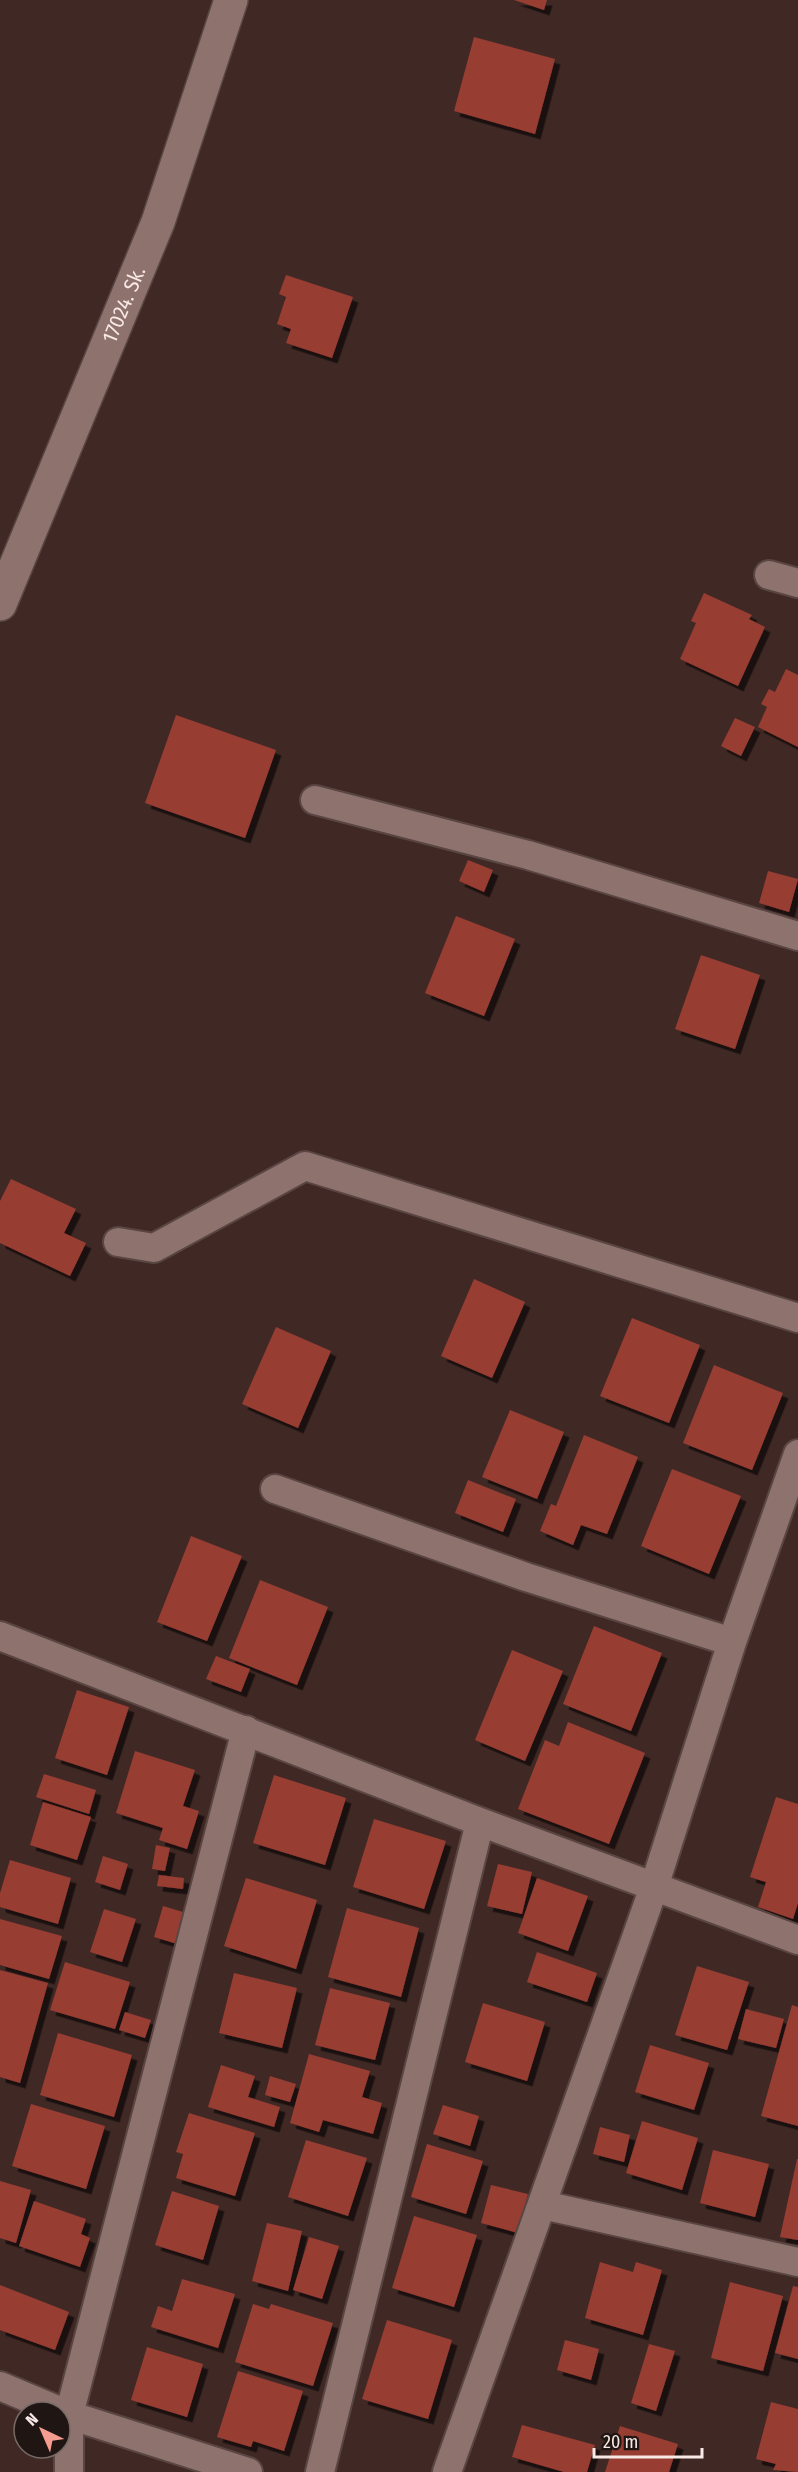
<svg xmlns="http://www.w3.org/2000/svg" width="798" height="2472" font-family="'Fira Sans Condensed',sans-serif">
<defs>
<filter id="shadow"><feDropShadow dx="5.5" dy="5.5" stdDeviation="0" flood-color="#0009"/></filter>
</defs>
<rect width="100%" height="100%" fill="#402925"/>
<path fill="#973c33" filter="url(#shadow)" d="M 514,0 L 547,0 L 544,10 Z
M 474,37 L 555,59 L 535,134 L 454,111 Z
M 286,275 L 353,297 L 332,358 L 286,343 L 291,329 L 277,324 L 286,297 L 279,294 Z
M 704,593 L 752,615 L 749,619 L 765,627 L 738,686 L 680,659 L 696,623 L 691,621 Z
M 786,669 L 798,675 L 798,747 L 758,727 L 767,707 L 761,704 L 769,689 L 775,692 Z
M 176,715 L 276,750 L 245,838 L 145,803 Z
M 735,718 L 755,727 L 741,756 L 721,746 Z
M 468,860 L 493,870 L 484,892 L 459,881 Z
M 768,871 L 798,879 L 789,912 L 759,903 Z
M 456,916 L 515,939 L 484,1016 L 425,993 Z
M 701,955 L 760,975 L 735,1049 L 675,1029 Z
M 11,1179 L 76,1209 L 64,1233 L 86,1243 L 70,1276 L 0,1243 L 0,1201 Z
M 474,1279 L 525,1302 L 492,1378 L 441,1356 Z
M 632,1318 L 700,1345 L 669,1423 L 600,1396 Z
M 276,1327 L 331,1351 L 298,1428 L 242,1404 Z
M 714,1365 L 783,1393 L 752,1470 L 683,1443 Z
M 510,1410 L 564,1432 L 537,1499 L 482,1477 Z
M 584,1435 L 638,1457 L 607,1534 L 581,1525 L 573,1545 L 540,1531 L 551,1504 L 556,1506 Z
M 672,1469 L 741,1496 L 709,1574 L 641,1546 Z
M 468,1480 L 516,1499 L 503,1532 L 455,1513 Z
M 191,1536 L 242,1556 L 207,1641 L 157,1622 Z
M 260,1580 L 328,1607 L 297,1685 L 229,1658 Z
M 594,1626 L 662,1653 L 631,1731 L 563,1704 Z
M 512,1650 L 563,1671 L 525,1761 L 475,1740 Z
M 216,1656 L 250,1669 L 241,1692 L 206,1679 Z
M 77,1690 L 129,1707 L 107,1775 L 55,1758 Z
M 568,1722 L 645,1753 L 609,1844 L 518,1809 L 545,1740 L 559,1746 Z
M 135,1751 L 195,1770 L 183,1806 L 199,1811 L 187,1849 L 159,1840 L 163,1828 L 116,1813 Z
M 44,1774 L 96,1790 L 89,1814 L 36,1797 Z
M 274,1775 L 346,1798 L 325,1865 L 253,1843 Z
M 776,1797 L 798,1804 L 798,1903 L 793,1919 L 758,1907 L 766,1882 L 750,1877 Z
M 43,1802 L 91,1817 L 77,1860 L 30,1845 Z
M 374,1819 L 446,1841 L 424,1909 L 353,1887 Z
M 156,1845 L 170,1848 L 165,1871 L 152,1869 Z
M 103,1856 L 128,1864 L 120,1890 L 95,1882 Z
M 10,1860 L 71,1878 L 58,1924 L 0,1907 L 0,1893 Z
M 498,1864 L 532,1872 L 522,1914 L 487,1906 Z
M 159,1875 L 184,1878 L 183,1889 L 157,1886 Z
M 246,1878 L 317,1900 L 296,1969 L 224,1946 Z
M 537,1878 L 588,1896 L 568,1951 L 518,1933 Z
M 163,1906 L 193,1915 L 184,1946 L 154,1937 Z
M 347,1908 L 419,1928 L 401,1997 L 328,1977 Z
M 104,1909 L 136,1919 L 122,1962 L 90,1952 Z
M 0,1919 L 62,1936 L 49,1979 L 0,1965 Z
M 537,1952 L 597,1973 L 587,2002 L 527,1982 Z
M 65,1962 L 130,1982 L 115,2029 L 50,2010 Z
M 697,1966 L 749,1982 L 727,2050 L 675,2035 Z
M 0,1970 L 48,1983 L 20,2083 L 0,2077 Z
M 234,1973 L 297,1988 L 282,2048 L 219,2033 Z
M 330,1988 L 390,2003 L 375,2060 L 315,2045 Z
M 483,2003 L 545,2022 L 527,2081 L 465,2062 Z
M 792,2005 L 798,2007 L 798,2126 L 761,2116 Z
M 746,2009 L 784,2019 L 776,2048 L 738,2039 Z
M 125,2012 L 151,2020 L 145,2038 L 119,2030 Z
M 58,2033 L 132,2055 L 114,2117 L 40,2095 Z
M 650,2045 L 709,2063 L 694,2110 L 635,2092 Z
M 309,2054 L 370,2071 L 362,2097 L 382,2103 L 373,2134 L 323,2120 L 319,2132 L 290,2123 Z
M 221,2065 L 255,2076 L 248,2097 L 280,2107 L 274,2127 L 208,2107 Z
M 270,2076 L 296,2084 L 290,2102 L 265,2095 Z
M 31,2104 L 105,2126 L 86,2189 L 12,2166 Z
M 443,2105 L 479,2116 L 470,2146 L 433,2134 Z
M 189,2113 L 255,2133 L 235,2196 L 176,2178 L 183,2154 L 176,2152 Z
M 642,2121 L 698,2138 L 682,2190 L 626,2173 Z
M 600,2127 L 630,2135 L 624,2162 L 593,2154 Z
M 306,2140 L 367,2158 L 348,2216 L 288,2197 Z
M 427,2144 L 483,2161 L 466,2214 L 411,2197 Z
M 713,2150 L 769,2164 L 755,2217 L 700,2203 Z
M 797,2159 L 798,2159 L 798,2240 L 780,2237 Z
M 0,2181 L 31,2190 L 16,2243 L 0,2238 Z
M 491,2185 L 528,2194 L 518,2233 L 481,2223 Z
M 172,2191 L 219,2206 L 203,2260 L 155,2245 Z
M 34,2201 L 86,2219 L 81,2234 L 90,2238 L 80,2267 L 19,2246 Z
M 414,2216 L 477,2235 L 454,2307 L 392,2288 Z
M 267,2223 L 302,2231 L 288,2291 L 252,2281 Z
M 309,2237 L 339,2246 L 322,2299 L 293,2290 Z
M 600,2262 L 633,2272 L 636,2262 L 662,2270 L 643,2335 L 585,2318 Z
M 182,2279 L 235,2294 L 218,2348 L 151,2327 L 158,2306 L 172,2311 Z
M 730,2282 L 783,2296 L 763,2371 L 711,2358 Z
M 0,2285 L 69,2312 L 55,2350 L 0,2330 Z
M 793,2286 L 798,2287 L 798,2359 L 775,2353 Z
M 253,2304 L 269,2309 L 271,2304 L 333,2323 L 313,2386 L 235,2362 Z
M 387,2320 L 452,2340 L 428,2419 L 362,2399 Z
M 565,2340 L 599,2349 L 591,2380 L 557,2370 Z
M 649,2344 L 675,2351 L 656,2411 L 631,2403 Z
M 147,2347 L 203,2364 L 187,2417 L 131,2400 Z
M 238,2371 L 303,2391 L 284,2451 L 253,2441 L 251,2447 L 217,2437 Z
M 771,2402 L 798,2409 L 798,2472 L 773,2470 L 776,2464 L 756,2459 Z
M 522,2425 L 595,2445 L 587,2472 L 564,2472 L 512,2457 Z
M 620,2426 L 678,2444 L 669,2472 L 605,2472 Z"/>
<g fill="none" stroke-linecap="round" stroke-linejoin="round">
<defs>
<path id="minor" d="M 769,575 L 798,583
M 315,800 L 528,855 L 798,936
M 118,1242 L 154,1248 L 305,1166 L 798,1318
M 275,1489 L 526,1577 L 732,1642
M 0,1636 L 480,1822 L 798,1940
M 543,2205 L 798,2262
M 0,2386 L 69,2415 L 248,2472
M 69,2472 L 69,2415 L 246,1730
M 320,2472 L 480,1822
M 447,2472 L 654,1887 L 732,1642 L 798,1454"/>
<g id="tertiary">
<path id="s1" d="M 0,604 L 158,222 L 231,0"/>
</g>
</defs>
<use href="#minor" stroke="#594542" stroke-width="32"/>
<use href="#tertiary" stroke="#594542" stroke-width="36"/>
<use href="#minor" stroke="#8e726e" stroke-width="28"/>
<use href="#tertiary" stroke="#8e726e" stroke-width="33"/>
</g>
<g text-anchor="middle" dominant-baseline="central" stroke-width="5" stroke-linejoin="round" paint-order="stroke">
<g font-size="21" fill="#f9e9e6" stroke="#1f1513">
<text stroke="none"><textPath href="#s1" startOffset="324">17024. Sk.</textPath></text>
</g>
</g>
<g transform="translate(42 2430) rotate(316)"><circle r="28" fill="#1f1513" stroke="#766a67" stroke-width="1.5"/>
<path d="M0-4.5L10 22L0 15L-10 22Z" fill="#f59c90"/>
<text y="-9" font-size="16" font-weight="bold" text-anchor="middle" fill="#f9e9e6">N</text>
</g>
<path d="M594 2448v9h108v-9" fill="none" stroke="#f9e9e6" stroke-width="3"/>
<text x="603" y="2448" font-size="18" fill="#f9e9e6" stroke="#1f1513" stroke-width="4.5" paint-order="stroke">20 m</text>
</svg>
